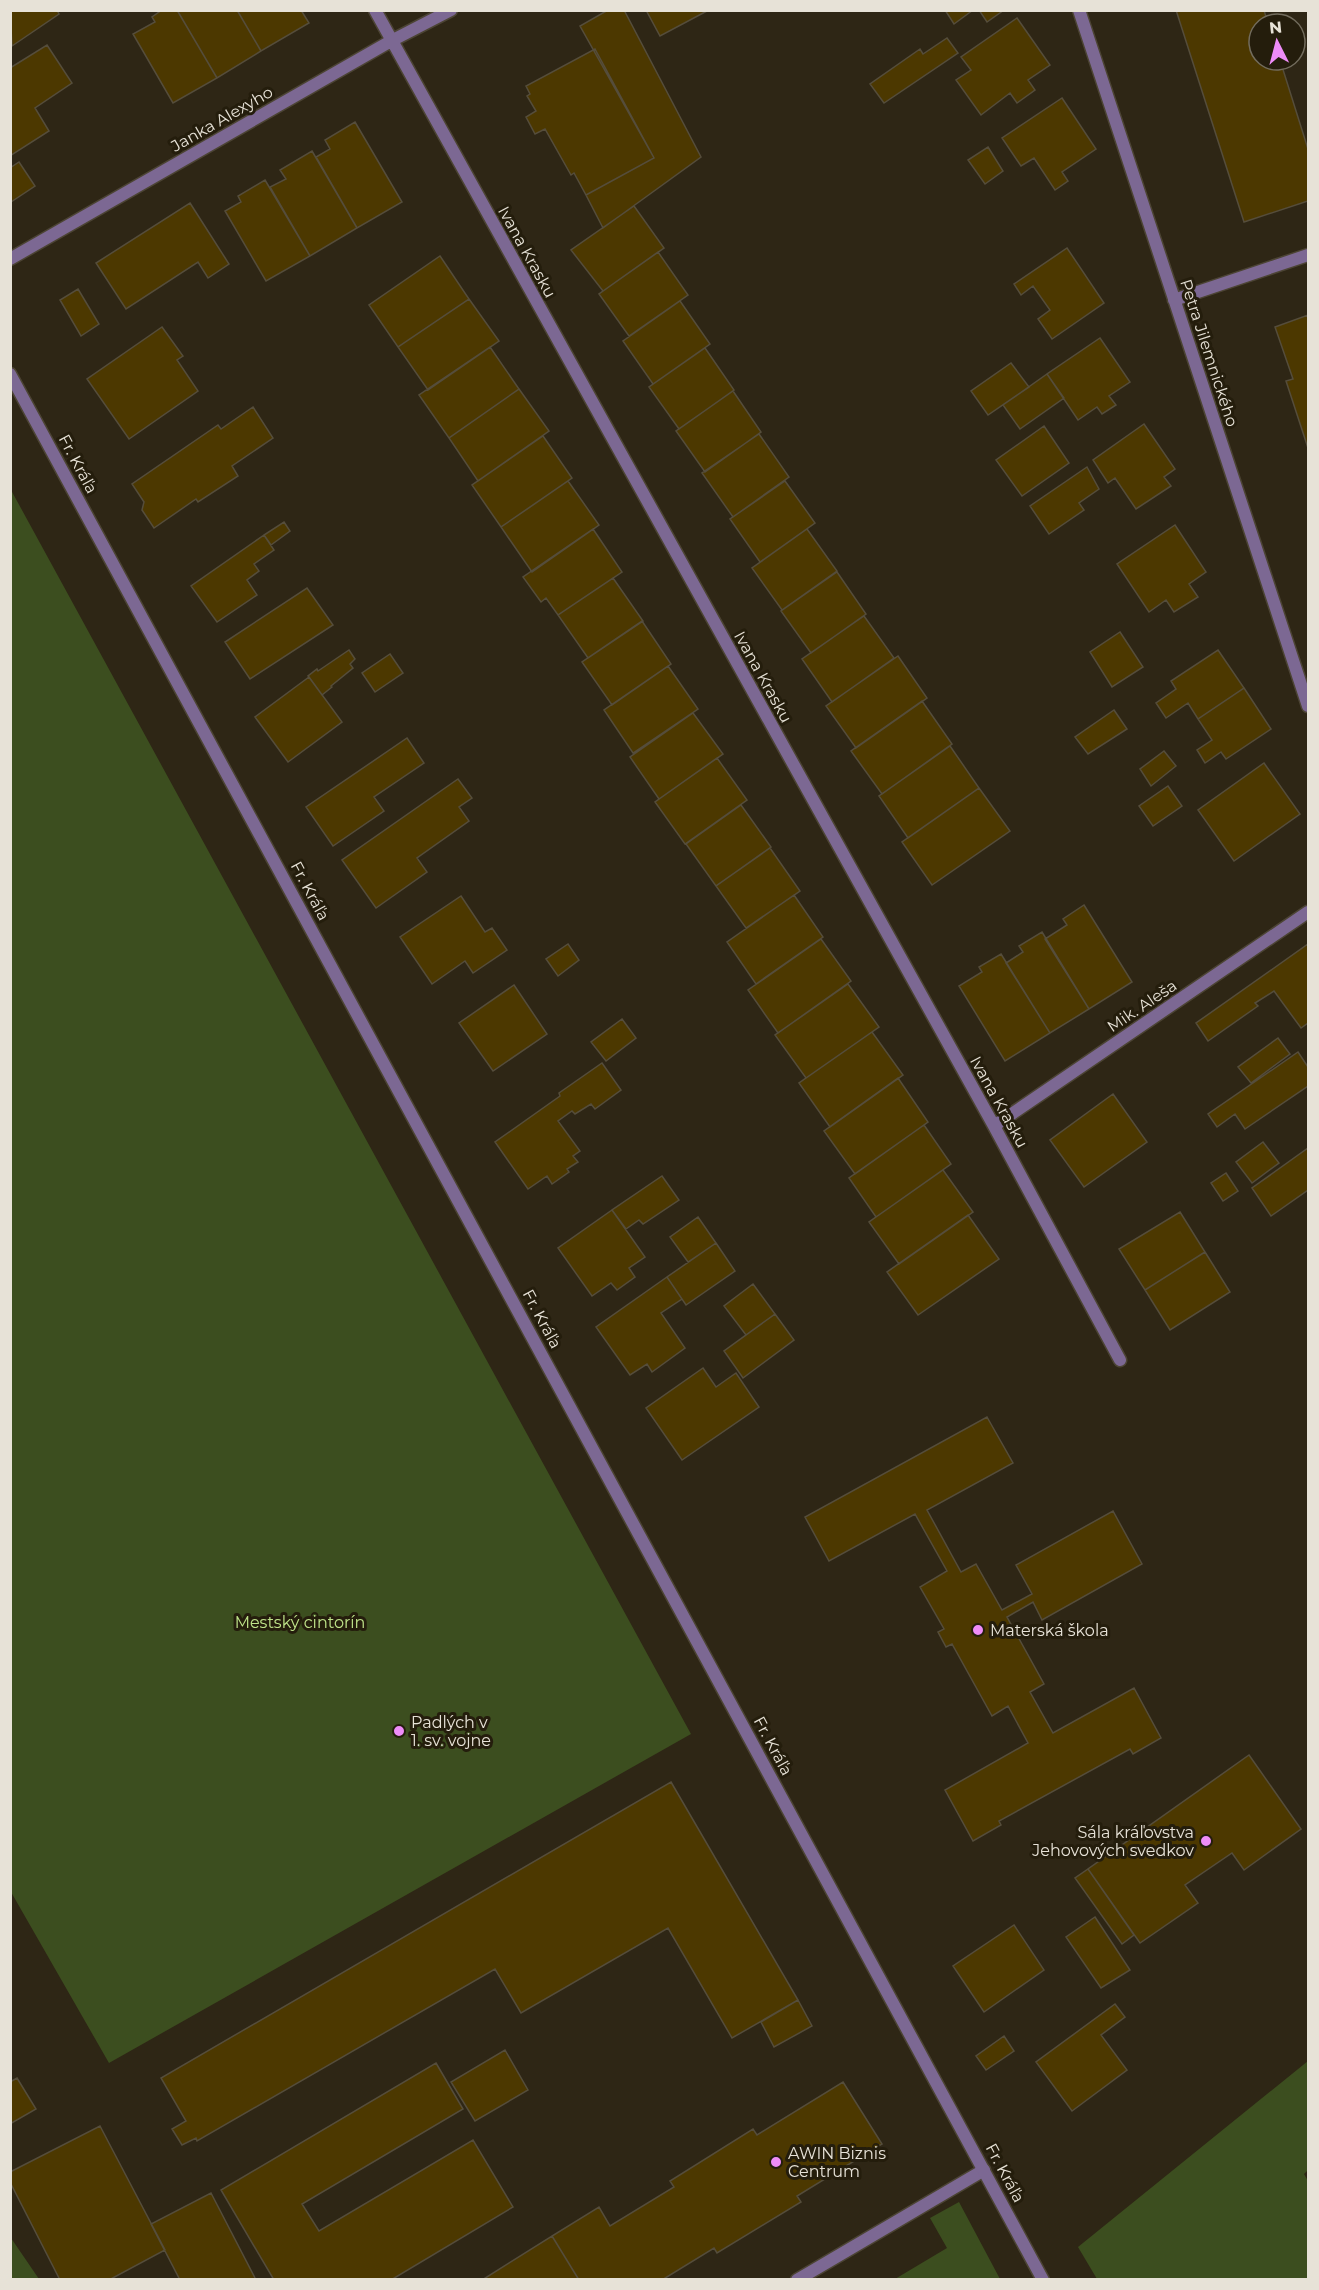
<svg xmlns="http://www.w3.org/2000/svg" width="1319" height="2290" font-family="Montserrat,sans-serif">
<rect width="100%" height="100%" fill="#2e2615"/>
<path fill="#3c4e1f" d="M 11,490 L 691,1734 L 109,2063 L 11,1892 Z
M 1308,2061 L 1308,2170 L 1304,2174 L 1308,2181 L 1308,2279 L 1097,2279 L 1078,2247 Z
M 959,2202 L 1000,2279 L 895,2279 L 947,2248 L 930,2218 Z
M 11,2238 L 39,2279 L 11,2279 Z"/>
<path fill="#4c3800" stroke="#554d3b" stroke-width="1.5" d="M 10,10 L 57,10 L 59,14 L 12,46 Z
M 162,10 L 177,10 L 217,78 L 173,103 L 133,34 L 155,22 L 152,17 Z
M 177,10 L 237,10 L 261,51 L 217,78 Z
M 237,10 L 301,10 L 309,23 L 261,51 Z
M 608,10 L 624,10 L 701,157 L 603,228 L 586,195 L 654,158 L 580,26 Z
M 646,10 L 707,10 L 707,11 L 660,36 Z
M 945,10 L 973,10 L 954,24 Z
M 979,10 L 1004,10 L 987,22 Z
M 1176,10 L 1264,10 L 1268,24 L 1259,24 L 1259,60 L 1280,60 L 1308,149 L 1308,201 L 1244,222 Z
M 1017,18 L 1050,65 L 1028,80 L 1035,90 L 1017,103 L 1010,93 L 981,115 L 956,80 L 971,70 L 961,57 Z
M 947,38 L 958,53 L 884,103 L 870,84 L 920,49 L 923,54 Z
M 47,45 L 72,83 L 35,108 L 49,131 L 10,156 L 10,68 Z
M 595,49 L 654,158 L 586,195 L 574,173 L 571,175 L 545,129 L 535,134 L 526,117 L 536,111 L 527,96 L 530,94 L 526,86 Z
M 1062,98 L 1096,149 L 1062,172 L 1068,181 L 1055,190 L 1034,158 L 1021,166 L 1002,138 Z
M 355,122 L 402,202 L 357,228 L 316,157 L 330,149 L 325,140 Z
M 988,147 L 1003,171 L 985,184 L 968,160 Z
M 312,151 L 357,228 L 310,256 L 270,187 L 286,179 L 280,170 Z
M 19,162 L 35,186 L 11,202 L 10,168 Z
M 265,180 L 310,256 L 266,281 L 225,211 L 241,202 L 238,196 Z
M 190,203 L 229,264 L 208,278 L 198,262 L 126,309 L 96,263 Z
M 634,206 L 664,248 L 603,291 L 571,250 Z
M 1067,248 L 1104,303 L 1052,339 L 1038,319 L 1050,310 L 1033,286 L 1021,295 L 1014,284 Z
M 658,252 L 688,295 L 629,336 L 599,294 Z
M 440,256 L 469,299 L 398,347 L 369,305 Z
M 78,289 L 99,324 L 81,336 L 60,300 Z
M 469,299 L 499,341 L 428,390 L 398,347 Z
M 680,301 L 710,344 L 653,384 L 623,341 Z
M 1308,315 L 1308,448 L 1286,381 L 1293,379 L 1275,327 Z
M 162,327 L 183,356 L 177,360 L 198,391 L 129,439 L 87,379 Z
M 1100,338 L 1130,382 L 1109,396 L 1116,405 L 1102,414 L 1097,407 L 1078,420 L 1047,374 Z
M 490,347 L 519,389 L 449,438 L 419,395 Z
M 705,348 L 734,390 L 679,429 L 649,387 Z
M 1011,363 L 1029,387 L 988,415 L 971,391 Z
M 1047,374 L 1064,398 L 1020,429 L 1003,405 Z
M 519,389 L 549,431 L 478,481 L 449,438 Z
M 733,391 L 761,432 L 705,472 L 676,431 Z
M 253,407 L 273,438 L 232,466 L 238,476 L 198,502 L 196,499 L 154,528 L 142,510 L 144,502 L 132,484 L 218,425 L 221,429 Z
M 1144,424 L 1175,469 L 1164,477 L 1171,486 L 1136,509 L 1115,478 L 1108,483 L 1093,460 Z
M 1044,426 L 1069,463 L 1022,496 L 996,460 Z
M 759,434 L 789,477 L 733,517 L 702,473 Z
M 543,436 L 572,478 L 501,527 L 472,485 Z
M 1087,467 L 1099,489 L 1079,503 L 1084,510 L 1049,534 L 1030,506 Z
M 568,481 L 599,525 L 532,572 L 501,527 Z
M 785,481 L 815,523 L 760,562 L 730,519 Z
M 284,522 L 290,531 L 271,545 L 264,535 Z
M 1175,525 L 1206,572 L 1189,584 L 1198,597 L 1174,612 L 1166,600 L 1149,612 L 1117,564 Z
M 593,529 L 622,572 L 558,615 L 546,598 L 541,602 L 523,577 Z
M 807,529 L 837,571 L 782,610 L 752,568 Z
M 264,535 L 274,550 L 254,564 L 259,571 L 247,580 L 257,595 L 217,622 L 191,586 Z
M 837,572 L 866,614 L 811,653 L 781,611 Z
M 613,578 L 643,621 L 588,658 L 558,615 Z
M 307,588 L 333,625 L 250,679 L 225,642 Z
M 864,616 L 894,658 L 832,702 L 802,659 Z
M 642,621 L 671,664 L 612,705 L 582,662 Z
M 1120,632 L 1143,667 L 1112,687 L 1090,652 Z
M 349,650 L 355,659 L 350,664 L 353,668 L 331,686 L 332,687 L 322,695 L 308,676 L 317,669 L 318,671 Z
M 1218,650 L 1244,688 L 1198,719 L 1188,703 L 1166,718 L 1156,703 L 1176,689 L 1171,681 Z
M 390,654 L 403,673 L 375,692 L 362,673 Z
M 898,656 L 927,698 L 856,748 L 826,706 Z
M 668,666 L 698,709 L 633,753 L 604,710 Z
M 309,677 L 342,722 L 288,762 L 255,717 Z
M 1244,688 L 1271,729 L 1226,759 L 1221,752 L 1205,763 L 1197,750 L 1212,740 L 1198,719 Z
M 922,701 L 952,744 L 882,794 L 851,751 Z
M 1114,710 L 1127,729 L 1088,754 L 1075,737 Z
M 693,713 L 723,754 L 659,799 L 630,757 Z
M 407,738 L 424,763 L 374,797 L 384,811 L 333,846 L 306,807 Z
M 950,746 L 979,788 L 908,838 L 879,796 Z
M 1164,751 L 1176,766 L 1151,786 L 1140,769 Z
M 717,758 L 747,800 L 685,844 L 655,802 Z
M 1264,763 L 1300,814 L 1234,861 L 1198,810 Z
M 458,779 L 472,798 L 459,807 L 469,821 L 417,858 L 427,872 L 376,908 L 342,860 Z
M 1168,786 L 1182,806 L 1153,826 L 1139,806 Z
M 979,788 L 1010,831 L 932,885 L 902,842 Z
M 741,805 L 771,847 L 716,886 L 686,844 Z
M 770,848 L 800,891 L 746,928 L 716,886 Z
M 794,895 L 823,937 L 756,984 L 727,942 Z
M 461,896 L 485,932 L 492,928 L 507,950 L 473,973 L 465,961 L 432,984 L 400,937 Z
M 1084,905 L 1132,982 L 1089,1009 L 1045,939 L 1067,925 L 1063,919 Z
M 1042,932 L 1089,1009 L 1050,1033 L 1006,963 L 1023,952 L 1019,946 Z
M 821,939 L 851,981 L 778,1033 L 748,990 Z
M 568,944 L 579,960 L 558,976 L 546,959 Z
M 1308,944 L 1308,1023 L 1301,1028 L 1274,991 L 1255,1003 L 1258,1006 L 1208,1041 L 1196,1023 Z
M 1001,954 L 1050,1033 L 1005,1061 L 959,986 L 982,972 L 979,967 Z
M 848,984 L 879,1027 L 806,1078 L 775,1035 Z
M 514,985 L 547,1034 L 493,1071 L 459,1023 Z
M 622,1019 L 636,1038 L 606,1061 L 591,1042 Z
M 872,1032 L 903,1075 L 830,1127 L 799,1083 Z
M 1278,1038 L 1290,1054 L 1251,1083 L 1238,1067 Z
M 1298,1052 L 1308,1067 L 1308,1086 L 1245,1129 L 1235,1114 L 1217,1127 L 1208,1114 Z
M 602,1063 L 621,1090 L 595,1109 L 591,1104 L 575,1114 L 572,1111 L 558,1121 L 580,1151 L 573,1156 L 578,1162 L 567,1169 L 569,1172 L 552,1184 L 547,1176 L 528,1189 L 495,1142 L 560,1096 L 559,1093 Z
M 898,1078 L 928,1122 L 855,1174 L 824,1131 Z
M 1113,1094 L 1147,1142 L 1084,1187 L 1050,1140 Z
M 924,1125 L 951,1164 L 876,1217 L 849,1178 Z
M 1263,1142 L 1279,1163 L 1252,1183 L 1236,1162 Z
M 1308,1148 L 1308,1190 L 1271,1216 L 1252,1188 Z
M 943,1170 L 973,1212 L 899,1264 L 869,1222 Z
M 1226,1173 L 1238,1191 L 1223,1201 L 1211,1183 Z
M 662,1176 L 679,1200 L 643,1224 L 639,1220 L 626,1229 L 612,1210 Z
M 612,1210 L 645,1257 L 629,1268 L 635,1277 L 617,1290 L 611,1283 L 592,1296 L 558,1248 Z
M 1180,1212 L 1205,1252 L 1145,1290 L 1119,1249 Z
M 968,1215 L 999,1259 L 918,1315 L 887,1272 Z
M 698,1217 L 716,1243 L 688,1262 L 670,1237 Z
M 716,1243 L 735,1271 L 686,1305 L 667,1277 Z
M 1205,1252 L 1230,1292 L 1170,1330 L 1145,1290 Z
M 667,1277 L 682,1299 L 661,1313 L 685,1348 L 652,1372 L 647,1364 L 630,1375 L 596,1327 Z
M 753,1284 L 775,1314 L 746,1335 L 724,1306 Z
M 775,1314 L 794,1340 L 743,1378 L 724,1351 Z
M 703,1368 L 716,1387 L 736,1373 L 759,1407 L 682,1460 L 646,1408 Z
M 987,1417 L 1013,1463 L 927,1510 L 961,1572 L 976,1564 L 1002,1610 L 1032,1594 L 1016,1565 L 1113,1511 L 1142,1564 L 1042,1620 L 1033,1602 L 1007,1617 L 1044,1684 L 1030,1692 L 1053,1733 L 1134,1688 L 1161,1738 L 1133,1754 L 1130,1749 L 999,1821 L 1001,1825 L 973,1841 L 945,1790 L 1028,1743 L 1008,1706 L 992,1716 L 952,1644 L 946,1647 L 938,1632 L 944,1629 L 920,1587 L 947,1571 L 915,1514 L 829,1561 L 805,1517 Z
M 1249,1755 L 1301,1829 L 1244,1870 L 1232,1853 L 1185,1885 L 1198,1903 L 1140,1943 L 1088,1869 Z
M 671,1782 L 798,2000 L 732,2038 L 668,1928 L 521,2013 L 495,1969 L 197,2141 L 196,2138 L 182,2145 L 172,2129 L 186,2121 L 161,2078 Z
M 1088,1869 L 1134,1935 L 1122,1944 L 1075,1878 Z
M 1095,1917 L 1130,1970 L 1101,1988 L 1066,1937 Z
M 1014,1925 L 1044,1970 L 984,2012 L 953,1966 Z
M 798,2000 L 812,2026 L 774,2047 L 761,2022 Z
M 1115,2004 L 1125,2017 L 1101,2035 L 1127,2070 L 1072,2111 L 1036,2062 Z
M 1004,2036 L 1014,2051 L 986,2070 L 976,2056 Z
M 505,2050 L 528,2090 L 475,2121 L 451,2082 Z
M 436,2063 L 463,2109 L 302,2204 L 319,2231 L 473,2140 L 513,2207 L 391,2280 L 274,2280 L 221,2190 Z
M 17,2078 L 36,2109 L 10,2124 L 10,2082 Z
M 843,2082 L 882,2144 L 797,2196 L 801,2202 L 717,2253 L 714,2248 L 662,2280 L 579,2280 L 552,2236 L 599,2207 L 610,2226 L 674,2187 L 670,2181 L 753,2129 L 757,2135 Z
M 100,2126 L 165,2250 L 109,2280 L 60,2280 L 10,2182 L 10,2172 Z
M 211,2193 L 256,2280 L 180,2280 L 151,2224 Z
M 552,2236 L 579,2280 L 482,2280 Z"/>
<g fill="none" stroke-linecap="round" stroke-linejoin="round">
<defs>
<path id="service" d="M 797,2280 L 984,2170"/>
<path id="minor" d="M 375,10 L 994,1126 L 1120,1360
M 1079,10 L 1308,706
M 10,259 L 391,41 L 451,10
M 1174,300 L 1308,255
M 10,374 L 1043,2280
M 994,1126 L 1308,912"/>
</defs>
<use href="#service" stroke="#4c4434" stroke-width="15"/>
<use href="#minor" stroke="#4c4434" stroke-width="15"/>
<use href="#service" stroke="#7c6893" stroke-width="12"/>
<use href="#minor" stroke="#7c6893" stroke-width="12"/>
</g>
<g fill="#ee8cf8" stroke="#241d0c" stroke-width="2">
<circle cx="978" cy="1630" r="6"/>
<circle cx="399" cy="1731" r="6"/>
<circle cx="1206" cy="1841" r="6"/>
<circle cx="776" cy="2162" r="6"/>
</g>
<g text-anchor="middle" dominant-baseline="central" stroke-width="6" stroke-linejoin="round" paint-order="stroke">
<g font-size="16" fill="#e7e2d7" stroke="#241d0c">
<text transform="translate(222 119) rotate(-30)">Janka Alexyho</text>
<text transform="translate(527 252) rotate(61)">Ivana Krasku</text>
<text transform="translate(1209 353) rotate(72)">Petra Jilemnického</text>
<text transform="translate(78 464) rotate(62)">Fr. Kráľa</text>
<text transform="translate(763 677) rotate(61)">Ivana Krasku</text>
<text transform="translate(310 891) rotate(62)">Fr. Kráľa</text>
<text transform="translate(1142 1006) rotate(-34)">Mik. Aleša</text>
<text transform="translate(999 1102) rotate(61)">Ivana Krasku</text>
<text transform="translate(542 1319) rotate(62)">Fr. Kráľa</text>
<text transform="translate(773 1746) rotate(62)">Fr. Kráľa</text>
<text transform="translate(1005 2173) rotate(62)">Fr. Kráľa</text>
</g>
<g font-size="16" fill="#bfe48a" stroke="#241d0c">
<text x="300" y="1622">Mestský cintorín</text>
</g>
<g font-size="16" fill="#e7e2d7" stroke="#241d0c" text-anchor="start">
<text x="990" y="1630">Materská škola</text>
<text x="411" y="1722">Padlých v<tspan x="411" dy="18">1. sv. vojne</tspan></text>
<text x="1194" y="1832" text-anchor="end">Sála kráľovstva<tspan x="1194" dy="18">Jehovových svedkov</tspan></text>
<text x="788" y="2153">AWIN Biznis<tspan x="788" dy="18">Centrum</tspan></text>
</g>
</g>
<rect width="1319" height="2290" fill="none" stroke="#e7e2d7" stroke-width="24"/>
<g transform="translate(1277 42) rotate(354)"><circle r="28" fill="#241d0c" stroke="#726c5d" stroke-width="1.5"/>
<path d="M0-4.5L10 22L0 15L-10 22Z" fill="#ee8cf8"/>
<text y="-9" font-size="16" font-weight="bold" text-anchor="middle" fill="#e7e2d7">N</text>
</g>
</svg>
